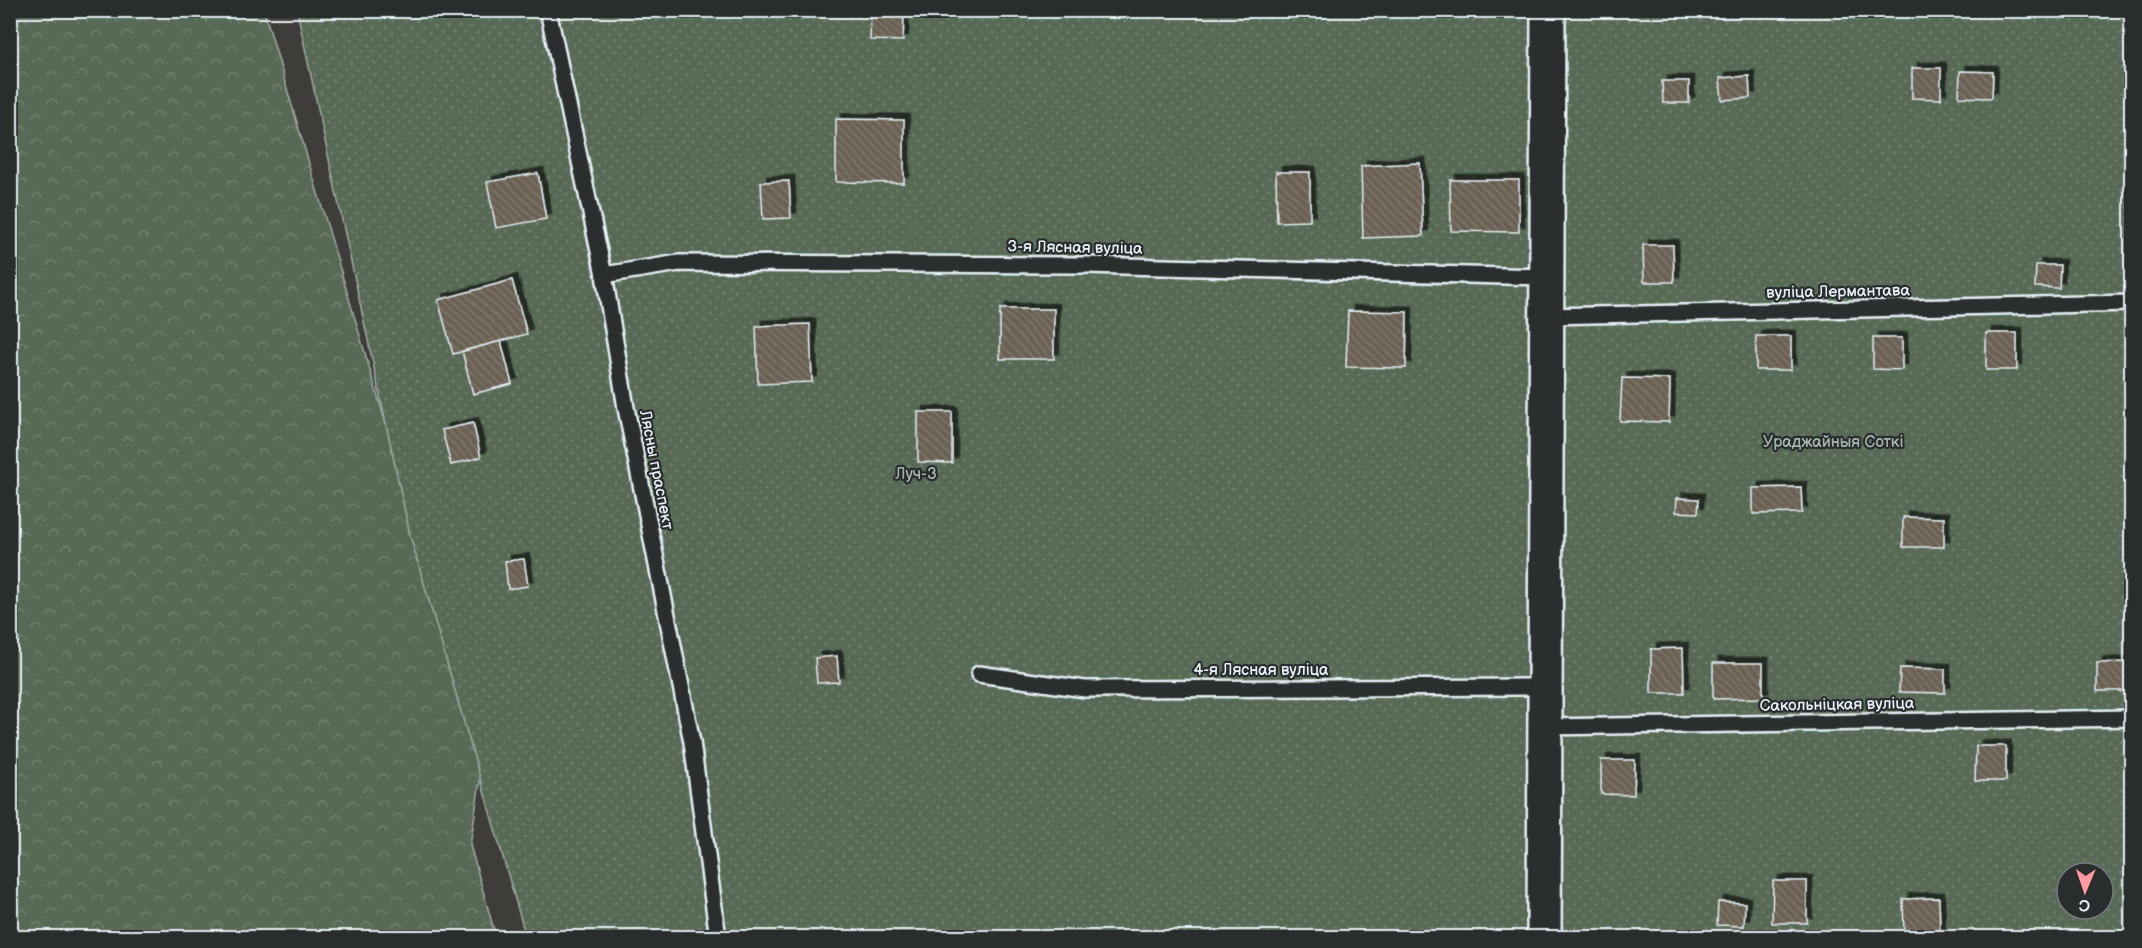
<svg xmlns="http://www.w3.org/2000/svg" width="2142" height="948" font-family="'Balsamiq Sans',sans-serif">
<defs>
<pattern id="forest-crowns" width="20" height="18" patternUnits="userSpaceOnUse" patternTransform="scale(1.5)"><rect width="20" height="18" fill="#586b56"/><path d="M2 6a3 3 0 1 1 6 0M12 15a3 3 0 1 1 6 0" fill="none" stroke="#70816f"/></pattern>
<pattern id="garden-dots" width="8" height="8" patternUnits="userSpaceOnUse" patternTransform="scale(1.5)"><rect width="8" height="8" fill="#586b56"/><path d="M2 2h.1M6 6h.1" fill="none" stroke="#70816f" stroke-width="1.8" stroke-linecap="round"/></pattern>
<pattern id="building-back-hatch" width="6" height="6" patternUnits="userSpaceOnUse" patternTransform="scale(1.5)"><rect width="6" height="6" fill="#6b6152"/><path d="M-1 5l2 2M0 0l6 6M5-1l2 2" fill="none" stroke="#80786c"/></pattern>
<filter id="shadow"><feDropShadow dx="5.5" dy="-5.5" stdDeviation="0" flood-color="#0009"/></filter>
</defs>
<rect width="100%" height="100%" fill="#3e3d39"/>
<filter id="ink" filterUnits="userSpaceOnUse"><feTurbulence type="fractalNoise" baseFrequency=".0167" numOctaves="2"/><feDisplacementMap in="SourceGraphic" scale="12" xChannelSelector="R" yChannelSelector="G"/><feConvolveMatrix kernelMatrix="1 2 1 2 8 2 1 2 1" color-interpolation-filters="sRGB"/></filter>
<g filter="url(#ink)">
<path fill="url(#forest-crowns)" stroke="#a0aea7" stroke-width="1.5" d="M 10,11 L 264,11 L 484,756 L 470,845 L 496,937 L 11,937 Z"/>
<path fill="url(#garden-dots)" stroke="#a0aea7" stroke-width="1.5" fill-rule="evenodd" d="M 297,11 L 2131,11 L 2131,937 L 526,937 L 410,535 ZM 2067,873 L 2103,873 L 2103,909 L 2067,909 Z"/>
<path fill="url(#building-back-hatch)" stroke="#e8f1f8" stroke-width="1.5" filter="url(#shadow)" d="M 871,12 L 904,14 L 903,41 L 870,40 Z
M 1912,68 L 1941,68 L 1941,99 L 1912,98 Z
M 1960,71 L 1993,72 L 1992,98 L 1959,97 Z
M 1749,76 L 1750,98 L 1722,100 L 1720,78 Z
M 1662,81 L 1689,81 L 1689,103 L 1663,103 Z
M 836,119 L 904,120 L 904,183 L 836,182 Z
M 1420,163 L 1423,236 L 1363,238 L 1361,166 Z
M 1276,172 L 1310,172 L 1310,221 L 1277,222 Z
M 538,173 L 546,219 L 496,228 L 487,182 Z
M 1450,180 L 1519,180 L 1519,232 L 1451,231 Z
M 789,181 L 791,218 L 763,219 L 761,182 Z
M 1643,245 L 1673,245 L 1674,282 L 1644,282 Z
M 2036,265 L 2060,265 L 2059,288 L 2035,287 Z
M 512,280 L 527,334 L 453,354 L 438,300 Z
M 1000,309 L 1054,309 L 1054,359 L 1000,359 Z
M 1348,311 L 1407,312 L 1406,368 L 1346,367 Z
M 810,324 L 812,382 L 758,384 L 756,326 Z
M 1986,333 L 2017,333 L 2017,370 L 1986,370 Z
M 1756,336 L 1791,336 L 1791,370 L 1756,370 Z
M 1873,338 L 1902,338 L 1902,370 L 1873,369 Z
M 501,341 L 512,384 L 473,394 L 462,351 Z
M 1622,378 L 1670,379 L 1669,422 L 1620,421 Z
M 918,412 L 952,412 L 952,463 L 918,462 Z
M 473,423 L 481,457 L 451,465 L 442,430 Z
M 1801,487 L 1802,513 L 1753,514 L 1753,488 Z
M 1677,498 L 1699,499 L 1698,513 L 1676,512 Z
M 1903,517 L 1944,518 L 1944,547 L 1903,547 Z
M 524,559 L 528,586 L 508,589 L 505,561 Z
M 1683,648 L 1684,693 L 1651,693 L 1651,649 Z
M 837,656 L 839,682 L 817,683 L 815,658 Z
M 2131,662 L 2131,691 L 2097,691 L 2097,663 Z
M 1713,663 L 1763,663 L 1763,698 L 1713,699 Z
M 1900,668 L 1945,669 L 1945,693 L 1899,692 Z
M 1976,746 L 2006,746 L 2006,781 L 1975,781 Z
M 1601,760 L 1635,760 L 1634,795 L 1601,794 Z
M 1773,881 L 1807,881 L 1807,923 L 1772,923 Z
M 1939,898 L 1940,934 L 1904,935 L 1903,899 Z
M 1718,902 L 1745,903 L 1744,926 L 1717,925 Z"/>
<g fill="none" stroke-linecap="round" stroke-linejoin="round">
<defs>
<path id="service" d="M 548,10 L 604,275 L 626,408 L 692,742 L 718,938
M 604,275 L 679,263 L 1085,265 L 1547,277
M 1546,316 L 2132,303
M 979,674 L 1085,689 L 1544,687
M 1543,727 L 2132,718"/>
<path id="tertiary" d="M 1544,938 L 1548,10"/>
</defs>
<use href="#service" stroke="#e8f1f8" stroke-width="20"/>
<use href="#tertiary" stroke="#e8f1f8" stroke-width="38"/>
<use href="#service" stroke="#2a2d2e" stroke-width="15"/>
<use href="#tertiary" stroke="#2a2d2e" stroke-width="33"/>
</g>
</g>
<g text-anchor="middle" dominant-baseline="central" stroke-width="4.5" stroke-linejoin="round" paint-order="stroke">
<g font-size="16" fill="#e8f1f8" stroke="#2a2d2e">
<text transform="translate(1075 248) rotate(1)">3-я Лясная вуліца</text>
<text transform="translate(1838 292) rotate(-1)">вуліца Лермантава</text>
<text transform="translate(656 470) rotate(79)">Лясны праспект</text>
<text x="1261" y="670">4-я Лясная вуліца</text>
<text transform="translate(1837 705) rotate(-1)">Сакольніцкая вуліца</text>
</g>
<g font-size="16" fill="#a7b5af" stroke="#2a2d2e">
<text x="1833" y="442">Ураджайныя Соткі</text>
<text x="916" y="474">Луч-3</text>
</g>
</g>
<rect width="2142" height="948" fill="none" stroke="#2a2d2e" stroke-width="36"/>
<rect x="18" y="18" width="2106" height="912" fill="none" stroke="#e8f1f8" stroke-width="2" filter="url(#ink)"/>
<g transform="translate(2085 891) rotate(182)"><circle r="28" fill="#2a2d2e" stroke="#767b7f" stroke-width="1.5"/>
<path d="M0-4.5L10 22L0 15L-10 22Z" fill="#ff9aa2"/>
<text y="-9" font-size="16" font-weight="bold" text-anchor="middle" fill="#e8f1f8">С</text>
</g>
</svg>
